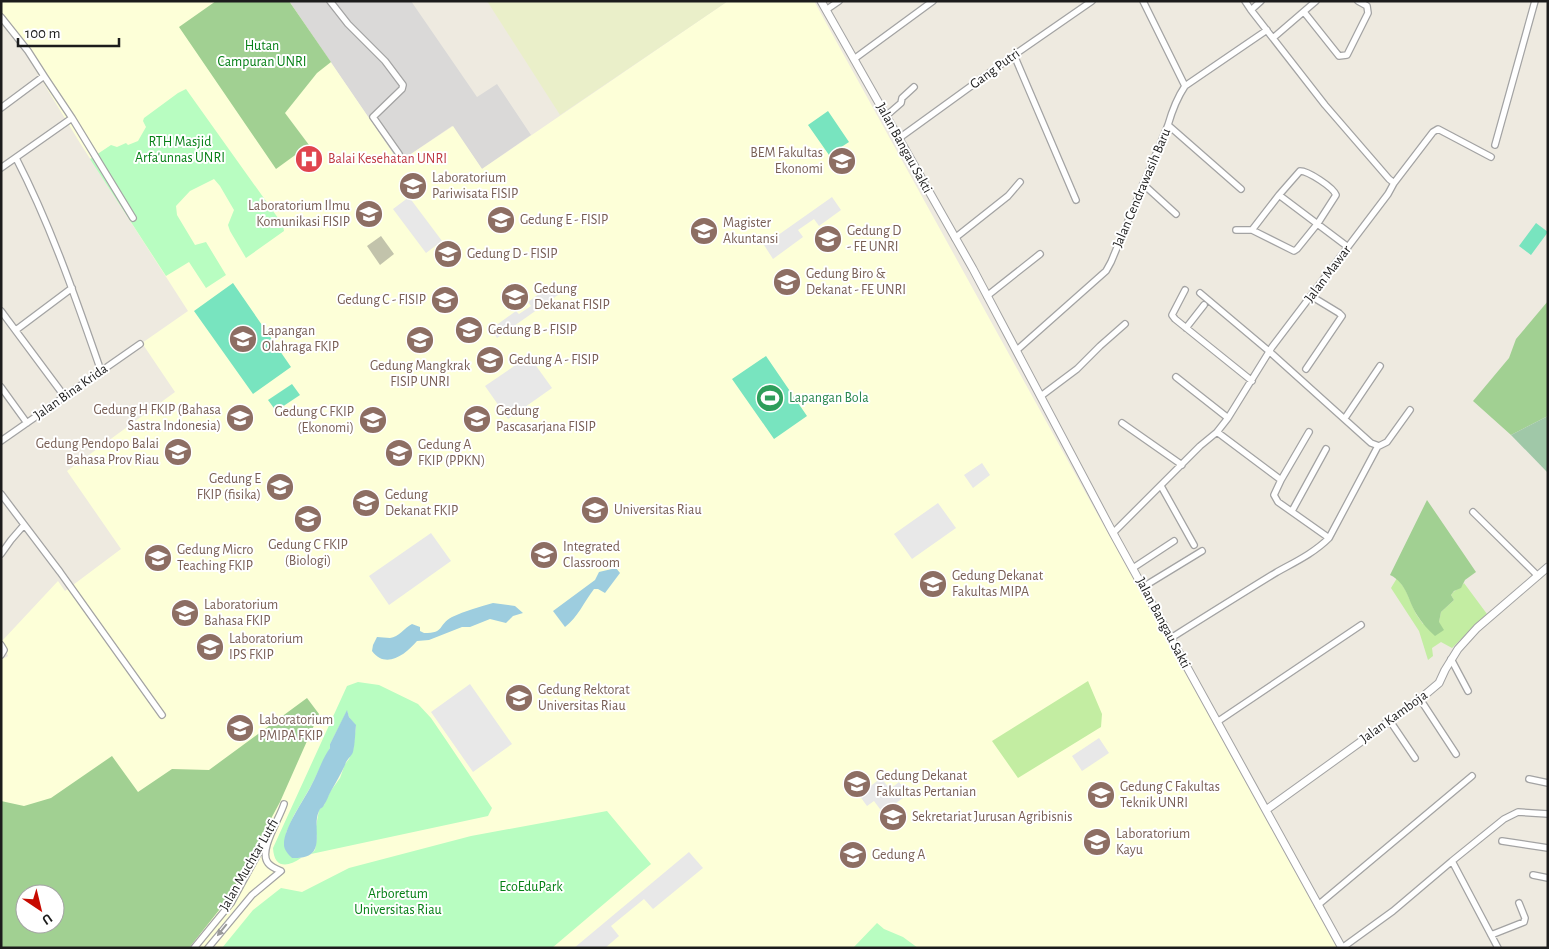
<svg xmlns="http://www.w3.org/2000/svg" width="1549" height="949" font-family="'Alegreya Sans',sans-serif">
<rect width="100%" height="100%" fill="#eeeae0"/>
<path fill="#dad9d8" d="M 289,1 L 411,1 L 477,97 L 497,84 L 531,135 L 482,169 L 452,126 L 399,162 Z"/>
<path fill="#fdffd8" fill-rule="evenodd" d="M 1,1 L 289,1 L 399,162 L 453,126 L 482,169 L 728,1 L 814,1 L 1337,948 L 1,948 L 1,660 L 8,656 L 2,641 L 58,581 L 65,591 L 121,549 L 67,471 L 175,392 L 142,343 L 188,311 L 80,143 L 2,15 ZM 25,894 L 55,894 L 55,924 L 25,924 Z"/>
<path fill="#c2c3ab" d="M 381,236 L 394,254 L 380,265 L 367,246 Z"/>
<path fill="#eaefc9" d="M 487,1 L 728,1 L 560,115 Z"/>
<path fill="#c3eda2" d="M 1397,578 L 1405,589 L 1416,614 L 1423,624 L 1439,622 L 1441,612 L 1454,600 L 1451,595 C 1455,589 1460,589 1464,583 L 1487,614 L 1452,648 L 1441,642 L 1432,648 L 1433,656 L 1428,660 L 1419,631 L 1391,588 Z
M 1088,681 L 1102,714 L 1101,727 L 1018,778 L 992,741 Z"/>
<path fill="#a1d092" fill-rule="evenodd" d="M 216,1 L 289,1 L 331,62 L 317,73 L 285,113 L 309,145 L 276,169 L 179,27 Z
M 1548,301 L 1548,416 L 1511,435 L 1473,401 L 1509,358 L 1516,339 Z
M 1427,500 L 1476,572 L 1465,580 L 1461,588 L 1454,591 L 1451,595 L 1454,600 L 1441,612 L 1439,622 L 1444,630 L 1435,636 C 1428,630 1422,623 1417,615 C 1408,601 1407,583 1390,575 Z
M 307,698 L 319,714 L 280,802 L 227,900 L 189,948 L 1,948 L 1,801 L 24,806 L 51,798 L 112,756 L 138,792 L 172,769 L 209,770 ZM 25,894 L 55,894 L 55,924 L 25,924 Z"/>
<path fill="#a0c8a8" d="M 1548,416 L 1548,473 L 1511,435 Z"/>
<path fill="#b8fdc1" d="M 186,89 L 283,225 L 284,231 L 246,258 L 230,231 L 228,225 L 234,210 L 220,186 L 214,179 L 190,191 L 176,206 L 177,215 L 195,245 L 206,242 L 226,275 L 206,288 L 189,262 L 166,276 L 90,159 L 111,145 L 117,147 L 126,143 L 128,145 L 138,141 L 146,127 L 143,121 L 144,118 L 178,93 Z
M 358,682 L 379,685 L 418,704 L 431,718 L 444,737 L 492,808 L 488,816 L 311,854 L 315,850 L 317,836 L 315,832 L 319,810 L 324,805 L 330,792 L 340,778 L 345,764 L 349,759 L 353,750 L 356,726 L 349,717 L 347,711 L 330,744 L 330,748 L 311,786 L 294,815 L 286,833 L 292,858 L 301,858 C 287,868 274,868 273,848 L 347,686 Z
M 607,811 L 651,864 L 552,948 L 222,948 L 253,910 L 281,888 L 302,892 L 349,868 L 471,836 Z
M 877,923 L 884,929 L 903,937 L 918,948 L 853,948 Z"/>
<path fill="#78e4bf" d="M 828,111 L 849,142 L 829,155 L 808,125 Z
M 1536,223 L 1548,232 L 1531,255 L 1519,246 Z
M 233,283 L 291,367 L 253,394 L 194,311 Z
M 766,356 L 807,416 L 774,439 L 732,379 Z
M 292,384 L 300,395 L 276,411 L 268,400 Z"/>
<path fill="#e8e8e8" d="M 409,197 L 442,241 L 426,253 L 393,209 Z
M 832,197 L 841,210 L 819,226 L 814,219 L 798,230 L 803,237 L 773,259 L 764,245 Z
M 551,285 L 558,295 L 497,338 L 491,329 L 516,311 L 519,314 L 531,306 L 528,302 Z
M 529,356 L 552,388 L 508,419 L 485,386 Z
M 982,463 L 990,475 L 973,488 L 964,475 Z
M 938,503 L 956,528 L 912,559 L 894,534 Z
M 431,533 L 451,561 L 389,605 L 369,576 Z
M 470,684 L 512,744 L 473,772 L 431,712 Z
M 1099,738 L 1109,753 L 1082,771 L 1072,756 Z
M 881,778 L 890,789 L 899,782 L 908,794 L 883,813 L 874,801 L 867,806 L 859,795 Z
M 689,852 L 703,868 L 653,909 L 644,899 L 611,926 L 619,936 L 605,948 L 574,948 Z"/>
<path fill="#9dcddf" d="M 616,568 L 620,573 L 605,593 L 598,589 L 594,589 C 584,602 578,617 565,627 L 553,611 L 595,580 L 599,572 Z
M 493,603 L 515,606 L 523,613 L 513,616 L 506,623 L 490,619 L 470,627 L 462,627 L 429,640 L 417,641 C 406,654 386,670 372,651 L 373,645 L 377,637 C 381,637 386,638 390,638 C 399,637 404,628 412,624 L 420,627 L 420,631 L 424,633 C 446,633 437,625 452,617 C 465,611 479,607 493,603 Z
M 347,710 L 349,717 L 356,725 C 355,734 355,744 353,752 C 351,757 346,760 345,765 C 341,774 336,782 331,791 C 328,796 327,801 324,805 C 323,808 320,808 319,811 C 313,823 321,842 313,852 C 308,858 299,858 292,858 C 289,855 284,850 284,845 C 283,829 304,800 311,786 C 318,773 322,759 330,748 L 330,744 Z"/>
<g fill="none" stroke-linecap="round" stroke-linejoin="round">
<defs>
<path id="minor" d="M 330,1 L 348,24 L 385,61 L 403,85 L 402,89 L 373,117 L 399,154
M 1143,1 L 1185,86
M 1245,1 L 1251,10 L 1261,1
M 826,10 L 839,1
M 1304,12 L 1339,56 L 1347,55 L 1368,13 L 1367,6 L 1358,1
M 1,17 L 28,51 L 44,76
M 1273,38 L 1316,1
M 1014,55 L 1076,200
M 854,59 L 933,1
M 1,108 L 44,76 L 72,118 L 133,218
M 886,116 L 901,103 L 902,98 L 914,87
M 1168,125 L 1241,189
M 898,139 L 1014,55 L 1092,1
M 1495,145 L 1535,1
M 16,158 C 51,226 76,299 101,371
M 1,168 L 72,118
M 1300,171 C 1308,171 1333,187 1336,195 L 1318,223 L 1297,249 L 1294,251 L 1252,230 L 1279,195 Z
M 1394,183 L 1433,132 L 1438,129 L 1491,157
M 1143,184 L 1176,214
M 1279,195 L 1348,247
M 1236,230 L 1252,230
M 955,238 L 1008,196 L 1020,182
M 1185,290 L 1172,315 L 1175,319 L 1252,381
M 1200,293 L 1270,352 L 1371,443 L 1379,446 L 1387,442 L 1410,410
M 987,296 L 1040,254
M 1,311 L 65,397
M 1186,328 L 1204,305
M 16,330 L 72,288
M 1017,350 L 1106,271 L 1111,262 L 1168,125 C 1172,111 1177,98 1185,86 L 1267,30
M 1306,369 L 1342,316 L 1339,313 L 1311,296
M 1176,377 L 1228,418
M 1,387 L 27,423
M 1041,396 L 1077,369 L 1100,346 L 1125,324
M 1345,418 L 1380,366
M 1122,423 L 1182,465
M 1217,432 L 1281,480
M 1309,432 L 1281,480 L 1274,495 L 1278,502 L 1329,538
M 1,441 L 140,344
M 1161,486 L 1194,545
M 1,494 L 60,572 L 162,715
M 1292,511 L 1326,449
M 1473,512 L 1538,576
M 1113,533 L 1200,446 L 1217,432 L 1228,418 L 1272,347 L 1388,194 L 1394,183 L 1389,179 L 1325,105 L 1251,10
M 1,554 L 11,540 L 24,525
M 1133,568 L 1174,541
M 1143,587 L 1202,551
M 1171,638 C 1206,616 1241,594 1277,572 C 1295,562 1314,553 1329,538 L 1378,446
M 1,645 L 4,650 L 1,655
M 1451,659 L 1468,691
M 1420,699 L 1456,754
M 1390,721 L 1415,758
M 1217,722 L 1361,625
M 1529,779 L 1548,783
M 1502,841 L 1548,848
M 1452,861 L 1498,948
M 1533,875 L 1548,878
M 1318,905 L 1472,776
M 1491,935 L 1524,922 L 1525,918 L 1519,903
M 194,948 L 231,903 L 267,837
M 208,948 L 252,895 L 281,871 C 276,869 271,867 268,863 C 258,851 280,818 284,804
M 1342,948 L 1393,911 L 1452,861 L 1504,819 L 1518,812 L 1548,814"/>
<path id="tertiary" d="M 821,1 L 973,269 L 1113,533 L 1342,948
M 1266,810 L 1420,699 L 1439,683 L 1445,670 L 1458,649 L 1477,628 L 1548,567"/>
</defs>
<use href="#minor" stroke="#a3a3a3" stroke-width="8"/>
<use href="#tertiary" stroke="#a3a3a3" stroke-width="9"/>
<use href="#minor" stroke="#fff" stroke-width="5.5"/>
<use href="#tertiary" stroke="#fff" stroke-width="7"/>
</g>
<defs><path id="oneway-solid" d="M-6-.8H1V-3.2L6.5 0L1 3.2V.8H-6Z" transform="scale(1.25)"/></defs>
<use fill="#999" href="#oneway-solid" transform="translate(222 930) rotate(129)"/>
<defs>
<symbol id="hospital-disc" viewBox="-11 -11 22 22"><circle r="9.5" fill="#e0444e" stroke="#fff"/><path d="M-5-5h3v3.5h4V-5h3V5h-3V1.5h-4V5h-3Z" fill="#fff"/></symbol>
<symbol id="university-disc" viewBox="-11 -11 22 22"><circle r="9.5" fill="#8d6e63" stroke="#fff"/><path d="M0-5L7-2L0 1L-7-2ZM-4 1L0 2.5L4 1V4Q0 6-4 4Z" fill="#fff"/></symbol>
<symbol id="stadium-disc" viewBox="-11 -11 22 22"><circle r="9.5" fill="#2e9e5b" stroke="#fff"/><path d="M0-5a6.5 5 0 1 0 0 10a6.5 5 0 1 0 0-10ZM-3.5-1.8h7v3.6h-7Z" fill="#fff"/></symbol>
</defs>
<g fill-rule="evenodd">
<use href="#hospital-disc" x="293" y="143" width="32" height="32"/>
<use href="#university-disc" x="826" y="145" width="32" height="32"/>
<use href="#university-disc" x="397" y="170" width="32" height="32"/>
<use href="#university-disc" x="353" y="198" width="32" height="32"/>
<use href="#university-disc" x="485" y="204" width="32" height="32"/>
<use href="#university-disc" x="688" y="215" width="32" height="32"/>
<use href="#university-disc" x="812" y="223" width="32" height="32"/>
<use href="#university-disc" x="432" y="238" width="32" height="32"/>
<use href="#university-disc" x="771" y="266" width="32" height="32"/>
<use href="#university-disc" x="499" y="281" width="32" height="32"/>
<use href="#university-disc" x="429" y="284" width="32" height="32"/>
<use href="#university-disc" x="453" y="314" width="32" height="32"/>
<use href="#university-disc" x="227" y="323" width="32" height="32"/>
<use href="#university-disc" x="404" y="324" width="32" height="32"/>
<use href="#university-disc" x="474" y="344" width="32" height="32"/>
<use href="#stadium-disc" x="754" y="382" width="32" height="32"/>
<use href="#university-disc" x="224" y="402" width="32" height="32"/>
<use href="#university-disc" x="461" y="403" width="32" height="32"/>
<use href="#university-disc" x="357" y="404" width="32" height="32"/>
<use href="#university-disc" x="162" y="436" width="32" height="32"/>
<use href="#university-disc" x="383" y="437" width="32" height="32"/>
<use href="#university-disc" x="264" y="471" width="32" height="32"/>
<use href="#university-disc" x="350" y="487" width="32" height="32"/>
<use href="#university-disc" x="579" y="494" width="32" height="32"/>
<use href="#university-disc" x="292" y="503" width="32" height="32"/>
<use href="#university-disc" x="528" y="539" width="32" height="32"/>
<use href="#university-disc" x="142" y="542" width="32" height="32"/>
<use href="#university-disc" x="917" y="568" width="32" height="32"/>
<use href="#university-disc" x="169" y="597" width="32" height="32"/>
<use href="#university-disc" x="194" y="631" width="32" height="32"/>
<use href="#university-disc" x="503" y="682" width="32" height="32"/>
<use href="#university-disc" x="224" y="712" width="32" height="32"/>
<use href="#university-disc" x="841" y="768" width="32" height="32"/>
<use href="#university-disc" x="1085" y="779" width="32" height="32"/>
<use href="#university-disc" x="877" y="801" width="32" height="32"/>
<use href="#university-disc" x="1081" y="826" width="32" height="32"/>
<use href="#university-disc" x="837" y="839" width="32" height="32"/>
</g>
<g text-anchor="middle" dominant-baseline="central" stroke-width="4" stroke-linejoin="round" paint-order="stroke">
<g font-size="14" fill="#047f14" stroke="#fff">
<text x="262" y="46">Hutan<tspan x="262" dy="16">Campuran UNRI</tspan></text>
<text x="180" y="142">RTH Masjid<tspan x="180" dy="16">Arfa'unnas UNRI</tspan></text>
<text x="531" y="887">EcoEduPark</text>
<text x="398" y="894">Arboretum<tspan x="398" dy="16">Universitas Riau</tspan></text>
</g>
<g font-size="14" fill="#1c1c1c" stroke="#fff">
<text transform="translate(995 69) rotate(-36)">Gang Putri</text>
<text transform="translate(904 148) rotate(61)">Jalan Bangau Sakti</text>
<text transform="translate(1142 188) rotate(-67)">Jalan Cendrawasih Baru</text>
<text transform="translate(1328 274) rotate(-53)">Jalan Mawar</text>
<text transform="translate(71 392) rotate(-35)">Jalan Bina Krida</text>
<text transform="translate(1163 623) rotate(62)">Jalan Bangau Sakti</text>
<text transform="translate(1394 717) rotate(-36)">Jalan Kamboja</text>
<text transform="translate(249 865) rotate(-60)">Jalan Muchtar Lutfi</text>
</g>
<g font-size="14" fill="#785e54" stroke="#fff" text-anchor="start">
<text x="823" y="153" text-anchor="end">BEM Fakultas<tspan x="823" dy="16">Ekonomi</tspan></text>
<text x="432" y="178">Laboratorium<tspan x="432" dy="16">Pariwisata FISIP</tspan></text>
<text x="350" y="206" text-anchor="end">Laboratorium Ilmu<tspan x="350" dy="16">Komunikasi FISIP</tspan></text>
<text x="520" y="220">Gedung E - FISIP</text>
<text x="723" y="223">Magister<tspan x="723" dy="16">Akuntansi</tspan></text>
<text x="847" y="231">Gedung D<tspan x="847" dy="16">- FE UNRI</tspan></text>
<text x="467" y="254">Gedung D - FISIP</text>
<text x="806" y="274">Gedung Biro &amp;<tspan x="806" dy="16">Dekanat - FE UNRI</tspan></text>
<text x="534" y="289">Gedung<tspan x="534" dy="16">Dekanat FISIP</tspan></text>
<text x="426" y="300" text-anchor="end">Gedung C - FISIP</text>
<text x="488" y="330">Gedung B - FISIP</text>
<text x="262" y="331">Lapangan<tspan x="262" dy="16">Olahraga FKIP</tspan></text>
<text x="509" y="360">Gedung A - FISIP</text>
<text x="420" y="366" text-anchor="middle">Gedung Mangkrak<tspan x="420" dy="16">FISIP UNRI</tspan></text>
<text x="221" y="410" text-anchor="end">Gedung H FKIP (Bahasa<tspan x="221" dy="16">Sastra Indonesia)</tspan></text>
<text x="496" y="411">Gedung<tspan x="496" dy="16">Pascasarjana FISIP</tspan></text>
<text x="354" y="412" text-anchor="end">Gedung C FKIP<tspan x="354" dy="16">(Ekonomi)</tspan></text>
<text x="159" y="444" text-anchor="end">Gedung Pendopo Balai<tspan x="159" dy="16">Bahasa Prov Riau</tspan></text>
<text x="418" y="445">Gedung A<tspan x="418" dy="16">FKIP (PPKN)</tspan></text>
<text x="261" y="479" text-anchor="end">Gedung E<tspan x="261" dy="16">FKIP (fisika)</tspan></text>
<text x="385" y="495">Gedung<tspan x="385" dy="16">Dekanat FKIP</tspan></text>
<text x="614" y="510">Universitas Riau</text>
<text x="308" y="545" text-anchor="middle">Gedung C FKIP<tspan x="308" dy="16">(Biologi)</tspan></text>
<text x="563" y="547">Integrated<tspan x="563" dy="16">Classroom</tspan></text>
<text x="177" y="550">Gedung Micro<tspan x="177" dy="16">Teaching FKIP</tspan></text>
<text x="952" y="576">Gedung Dekanat<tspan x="952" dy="16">Fakultas MIPA</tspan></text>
<text x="204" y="605">Laboratorium<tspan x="204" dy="16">Bahasa FKIP</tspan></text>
<text x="229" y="639">Laboratorium<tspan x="229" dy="16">IPS FKIP</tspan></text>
<text x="538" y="690">Gedung Rektorat<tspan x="538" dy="16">Universitas Riau</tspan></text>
<text x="259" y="720">Laboratorium<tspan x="259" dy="16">PMIPA FKIP</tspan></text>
<text x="876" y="776">Gedung Dekanat<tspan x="876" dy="16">Fakultas Pertanian</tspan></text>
<text x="1120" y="787">Gedung C Fakultas<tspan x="1120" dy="16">Teknik UNRI</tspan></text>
<text x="912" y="817">Sekretariat Jurusan Agribisnis</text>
<text x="1116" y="834">Laboratorium<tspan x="1116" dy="16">Kayu</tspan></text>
<text x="872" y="855">Gedung A</text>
</g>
<g font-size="14" fill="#be3a42" stroke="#fff" text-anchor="start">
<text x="328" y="159">Balai Kesehatan UNRI</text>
</g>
<g font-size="14" fill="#27864d" stroke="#fff" text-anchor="start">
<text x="789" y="398">Lapangan Bola</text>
</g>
</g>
<rect width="1549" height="949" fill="none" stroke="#1c1c1c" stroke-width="5"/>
<g transform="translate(40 909) rotate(145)"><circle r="24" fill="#ffffff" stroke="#a4a4a4"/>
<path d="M0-4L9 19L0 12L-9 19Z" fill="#c70a00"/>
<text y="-8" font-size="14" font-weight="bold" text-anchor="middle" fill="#1c1c1c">U</text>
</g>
<path d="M18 38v8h101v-8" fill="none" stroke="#1c1c1c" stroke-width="2.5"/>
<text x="25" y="38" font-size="15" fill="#1c1c1c" stroke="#ffffff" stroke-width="4" paint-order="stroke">100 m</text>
</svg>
